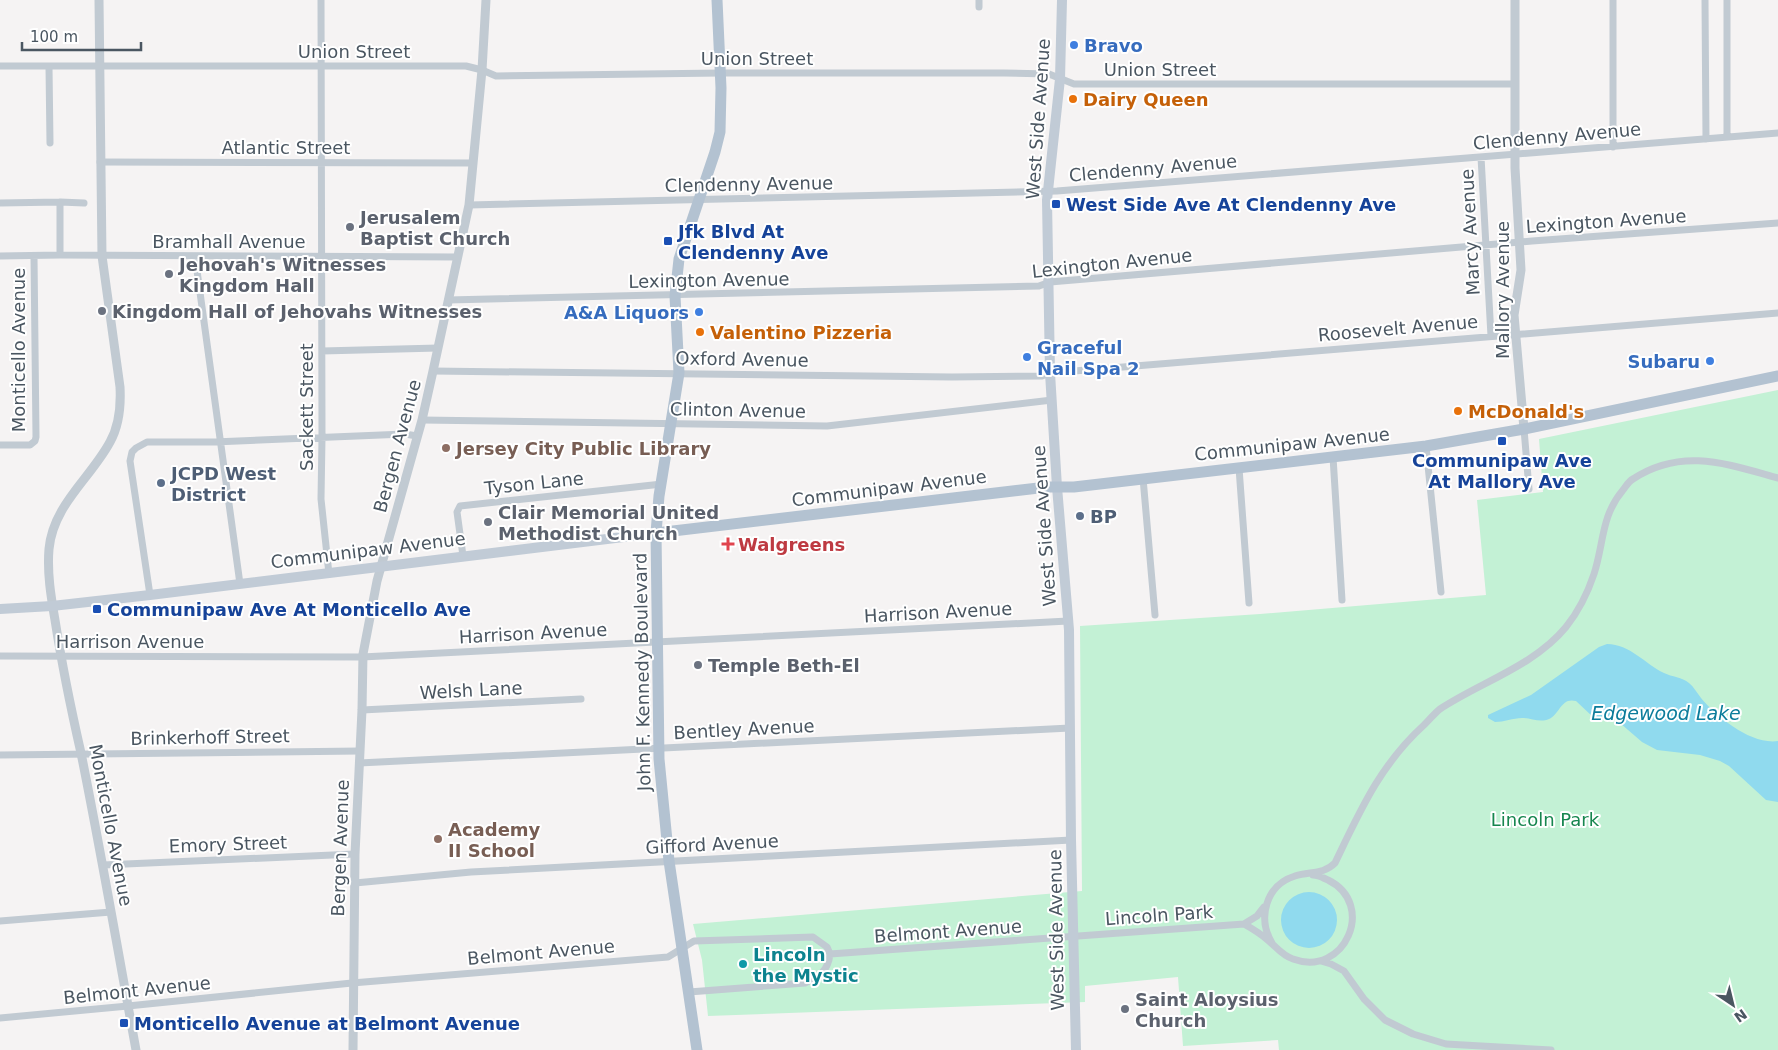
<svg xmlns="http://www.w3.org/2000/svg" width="1778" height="1050" font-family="'DejaVu Sans',sans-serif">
<rect width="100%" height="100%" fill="#f5f3f3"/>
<path fill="#c3f1d5" d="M 1778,390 L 1778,1050 L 1279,1050 L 1278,1040 L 1183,1046 L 1178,977 L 1085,986 L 1085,1002 L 708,1016 L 702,960 L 693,924 L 1082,891 L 1080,626 L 1260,614 L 1486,595 L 1477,500 L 1543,492 L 1539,439 Z"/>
<path fill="#90daee" d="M 1607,644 C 1630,644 1645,664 1664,673 C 1672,677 1682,677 1689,683 C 1694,687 1697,693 1701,698 C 1717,717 1751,745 1778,741 L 1778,802 L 1766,800 L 1729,766 L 1720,761 L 1700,755 L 1657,750 L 1642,742 L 1613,717 L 1593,717 L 1576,701 C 1561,697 1560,714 1549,719 C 1540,723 1531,718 1522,718 C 1513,718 1504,722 1495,722 L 1488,718 L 1488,715 L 1531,695 L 1599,647 Z
M1281 920a28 28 0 1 1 56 0a28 28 0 1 1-56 0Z"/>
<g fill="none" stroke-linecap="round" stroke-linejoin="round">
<path stroke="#c1cad2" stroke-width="7" d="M 321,0 L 322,438 L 321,499 L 329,574
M 979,0 L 979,7
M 1613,0 L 1613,147
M 1705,0 L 1706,139
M 1727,0 L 1727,137
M 0,66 L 466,66 L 482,70 L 496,76 L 721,73 L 1004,73 L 1049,74 L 1074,84 L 1515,84
M 49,67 L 50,143
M 1481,157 L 1491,336
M 100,162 L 473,163
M 60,202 L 84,203
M 0,203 L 60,202 L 60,255
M 469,205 L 1057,191 L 1778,133
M 0,256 L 60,255 L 457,257
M 195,256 L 240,584
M 448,300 L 1039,286 L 1050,282 L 1532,241 L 1778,223
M 322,351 L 438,348
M 433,371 L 952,377 L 1042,376 L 1050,373 L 1062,372 L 1778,313
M 422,420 L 827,426 L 1052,400
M 1524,429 L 1529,489
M 0,445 L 30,445 L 35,441 L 36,437 L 34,256
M 1426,446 L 1441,592
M 1333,457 L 1342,600
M 1239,468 L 1249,603
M 1143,478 L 1155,615
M 463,556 L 457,512 L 460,506 L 662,484
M 150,595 L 130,461 L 132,452 L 136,448 L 147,442 L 214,442 L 405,434 L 417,436
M 0,656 L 362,657 L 1068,621
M 362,710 L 581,699
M 0,755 L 360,751
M 359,763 L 1070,728
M 103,865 L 355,854
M 355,883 L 471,872 L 1071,840
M 0,921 L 111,912
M 1244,924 L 1257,916 L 1264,907
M 1272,943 C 1257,918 1266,885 1295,876 C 1310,871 1323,875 1335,863 C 1360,811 1380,765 1424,725 C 1429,720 1434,714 1440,709 C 1481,682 1534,666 1566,627 C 1578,612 1588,592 1594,574 C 1604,543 1601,516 1623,490 C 1626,486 1629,481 1633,479 C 1682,447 1727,464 1778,478
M 830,954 L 1244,924 C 1253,929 1261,934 1269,941 C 1277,948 1283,956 1293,959 C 1345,978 1377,904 1328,880 C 1323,878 1319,875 1313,875
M 1321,961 L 1331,964 L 1344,971 L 1364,999 L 1385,1020 L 1413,1034 L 1446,1044 L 1551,1050
M 689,992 L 805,983 C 820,976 828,971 830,954
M 0,1018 L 128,1006 L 352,983 L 668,957 L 694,941 L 813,937 L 827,947 L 830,954"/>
<path stroke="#c1cad2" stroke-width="9" d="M 99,0 L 102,256 L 120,387 C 121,406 119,426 110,442 C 90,479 53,505 49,549 C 47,573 51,597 55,620 C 62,665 71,709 81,753 C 101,852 118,951 136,1050
M 1515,0 L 1515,168 L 1521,270 L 1514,315 L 1524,429
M 353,1050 L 355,854 L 362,710 L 363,654 L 377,581 L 422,420 L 433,371 L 469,205 L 482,70 L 486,0"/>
<path stroke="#c1cbd6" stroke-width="10" d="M 1062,0 L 1060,79 L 1047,200 L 1050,373 L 1057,487 L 1069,630 L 1071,840 L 1076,1050
M 0,609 L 52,606 L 150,595 L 656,533"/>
<path stroke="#b3c2d1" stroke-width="11" d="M 656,533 L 1047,487 L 1074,487 L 1426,446 L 1524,429 L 1778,376
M 697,1050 L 669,861 L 659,759 L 656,533 L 659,496 L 679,373 L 675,296 L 679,259 L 715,152 L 720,132 L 721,88 L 717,0"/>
</g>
<g fill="#3f7fe0" stroke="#fff" stroke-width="2">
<circle cx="1074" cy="45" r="5"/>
<circle cx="699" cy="312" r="5"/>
<circle cx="1027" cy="357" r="5"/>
<circle cx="1710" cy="361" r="5"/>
</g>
<g fill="#e8710a" stroke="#fff" stroke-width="2">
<circle cx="1073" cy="99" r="5"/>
<circle cx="700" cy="332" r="5"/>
<circle cx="1458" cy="411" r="5"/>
</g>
<g fill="#1a4fb4" stroke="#fff" stroke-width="2">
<rect x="1051" y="199" width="10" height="10" rx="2.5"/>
<rect x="663" y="236" width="10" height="10" rx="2.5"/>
<rect x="1497" y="436" width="10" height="10" rx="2.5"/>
<rect x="92" y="604" width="10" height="10" rx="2.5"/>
<rect x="119" y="1018" width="10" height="10" rx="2.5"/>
</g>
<g fill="#6b7280" stroke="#fff" stroke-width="2">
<circle cx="350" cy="227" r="5"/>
<circle cx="169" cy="274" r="5"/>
<circle cx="102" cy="311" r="5"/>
<circle cx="488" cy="522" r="5"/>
<circle cx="698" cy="665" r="5"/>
<circle cx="1125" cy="1009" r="5"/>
</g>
<g fill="#8d6e63" stroke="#fff" stroke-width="2">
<circle cx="446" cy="448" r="5"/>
<circle cx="438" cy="839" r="5"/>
</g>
<g fill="#5c6f8a" stroke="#fff" stroke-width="2">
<circle cx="161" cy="483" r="5"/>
<circle cx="1080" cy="516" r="5"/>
</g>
<path fill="#e0444e" stroke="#fff" stroke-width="2" d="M725.5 536.5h5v5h5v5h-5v5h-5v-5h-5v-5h5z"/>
<circle fill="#0f9aa8" stroke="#fff" stroke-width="2" cx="743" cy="964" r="5"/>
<g text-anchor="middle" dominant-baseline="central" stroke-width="4" stroke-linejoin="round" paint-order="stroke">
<g font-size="18" font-weight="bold" fill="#366cbe" stroke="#fff" text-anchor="start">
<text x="1084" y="45">Bravo</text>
<text x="689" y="312" text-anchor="end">A&amp;A Liquors</text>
<text x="1037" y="347">Graceful<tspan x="1037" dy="21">Nail Spa 2</tspan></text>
<text x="1700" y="361" text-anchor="end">Subaru</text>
</g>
<g font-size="18" fill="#4a5661" stroke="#fff">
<text x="354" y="51">Union Street</text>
<text x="757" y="58">Union Street</text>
<text x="1160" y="69">Union Street</text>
<text transform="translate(1038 119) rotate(-86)">West Side Avenue</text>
<text transform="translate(1557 136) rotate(-5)">Clendenny Avenue</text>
<text x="286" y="147">Atlantic Street</text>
<text transform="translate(1153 168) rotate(-5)">Clendenny Avenue</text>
<text transform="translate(749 184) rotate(-1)">Clendenny Avenue</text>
<text transform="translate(1606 221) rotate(-4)">Lexington Avenue</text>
<text transform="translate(1470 232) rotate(-93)">Marcy Avenue</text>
<text x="229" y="241">Bramhall Avenue</text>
<text transform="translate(1112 263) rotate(-6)">Lexington Avenue</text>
<text transform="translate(709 280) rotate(-1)">Lexington Avenue</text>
<text transform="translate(1502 290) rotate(-90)">Mallory Avenue</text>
<text transform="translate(1398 328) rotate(-5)">Roosevelt Avenue</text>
<text transform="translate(18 350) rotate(-90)">Monticello Avenue</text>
<text transform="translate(742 359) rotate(1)">Oxford Avenue</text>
<text transform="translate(306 407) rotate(-90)">Sackett Street</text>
<text transform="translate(738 410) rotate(1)">Clinton Avenue</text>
<text transform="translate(1292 444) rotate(-6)">Communipaw Avenue</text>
<text transform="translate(397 446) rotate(-75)">Bergen Avenue</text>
<text transform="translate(534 483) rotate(-6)">Tyson Lane</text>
<text transform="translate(889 488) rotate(-7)">Communipaw Avenue</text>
<text transform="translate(1044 526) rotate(-94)">West Side Avenue</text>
<text transform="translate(368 550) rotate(-7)">Communipaw Avenue</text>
<text transform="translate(938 612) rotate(-3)">Harrison Avenue</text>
<text transform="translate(533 633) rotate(-3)">Harrison Avenue</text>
<text x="130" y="641">Harrison Avenue</text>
<text transform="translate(642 672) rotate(-91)">John F. Kennedy Boulevard</text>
<text transform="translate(471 690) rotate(-3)">Welsh Lane</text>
<text transform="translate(744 729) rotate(-3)">Bentley Avenue</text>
<text transform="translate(210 737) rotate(-1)">Brinkerhoff Street</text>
<text transform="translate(111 825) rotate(79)">Monticello Avenue</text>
<text transform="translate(228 844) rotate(-2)">Emory Street</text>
<text transform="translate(712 844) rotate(-3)">Gifford Avenue</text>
<text transform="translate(340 848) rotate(-88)">Bergen Avenue</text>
<text transform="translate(1159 915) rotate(-4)">Lincoln Park</text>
<text transform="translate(1056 930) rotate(-91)">West Side Avenue</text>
<text transform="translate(948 931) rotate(-4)">Belmont Avenue</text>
<text transform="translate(541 952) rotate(-5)">Belmont Avenue</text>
<text transform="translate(137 990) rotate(-6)">Belmont Avenue</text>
</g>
<g font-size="18" font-weight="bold" fill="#c56008" stroke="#fff" text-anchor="start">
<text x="1083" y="99">Dairy Queen</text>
<text x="710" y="332">Valentino Pizzeria</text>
<text x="1468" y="411">McDonald's</text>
</g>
<g font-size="18" font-weight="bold" fill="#164399" stroke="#fff" text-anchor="start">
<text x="1066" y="204">West Side Ave At Clendenny Ave</text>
<text x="678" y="231">Jfk Blvd At<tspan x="678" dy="21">Clendenny Ave</tspan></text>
<text x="1502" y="460" text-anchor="middle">Communipaw Ave<tspan x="1502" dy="21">At Mallory Ave</tspan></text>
<text x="107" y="609">Communipaw Ave At Monticello Ave</text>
<text x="134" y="1023">Monticello Avenue at Belmont Avenue</text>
</g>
<g font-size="18" font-weight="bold" fill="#5b616d" stroke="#fff" text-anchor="start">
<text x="360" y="217">Jerusalem<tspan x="360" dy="21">Baptist Church</tspan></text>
<text x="179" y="264">Jehovah's Witnesses<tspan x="179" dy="21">Kingdom Hall</tspan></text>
<text x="112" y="311">Kingdom Hall of Jehovahs Witnesses</text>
<text x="498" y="512">Clair Memorial United<tspan x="498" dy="21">Methodist Church</tspan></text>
<text x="708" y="665">Temple Beth-El</text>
<text x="1135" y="999">Saint Aloysius<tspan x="1135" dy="21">Church</tspan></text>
</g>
<g font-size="18" font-weight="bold" fill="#785e54" stroke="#fff" text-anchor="start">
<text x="456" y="448">Jersey City Public Library</text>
<text x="448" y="829">Academy<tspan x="448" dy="21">II School</tspan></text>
</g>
<g font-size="18" font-weight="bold" fill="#4e5e75" stroke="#fff" text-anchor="start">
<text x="171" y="473">JCPD West<tspan x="171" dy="21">District</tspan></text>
<text x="1090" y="516">BP</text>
</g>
<g font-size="18" font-weight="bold" fill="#be3a42" stroke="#fff" text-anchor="start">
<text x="738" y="544">Walgreens</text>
</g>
<g font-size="18" fill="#17864f" stroke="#fff">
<text x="1545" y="819">Lincoln Park</text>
</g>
<g font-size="18" font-weight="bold" fill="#0d838f" stroke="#fff" text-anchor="start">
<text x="753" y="954">Lincoln<tspan x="753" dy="21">the Mystic</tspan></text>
</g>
<g font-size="19" font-style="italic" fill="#0c7c9b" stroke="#fff">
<text x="1666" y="713">Edgewood Lake</text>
</g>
</g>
<g transform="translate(1733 1005) rotate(145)" stroke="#ffffff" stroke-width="4" paint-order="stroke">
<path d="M0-4L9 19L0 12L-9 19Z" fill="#4a5661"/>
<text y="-8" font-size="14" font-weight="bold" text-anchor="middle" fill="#4a5661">N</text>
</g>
<path d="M22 42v8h119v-8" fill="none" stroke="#4a5661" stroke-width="2.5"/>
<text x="30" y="42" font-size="15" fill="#4a5661" stroke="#ffffff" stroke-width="4" paint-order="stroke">100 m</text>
</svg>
